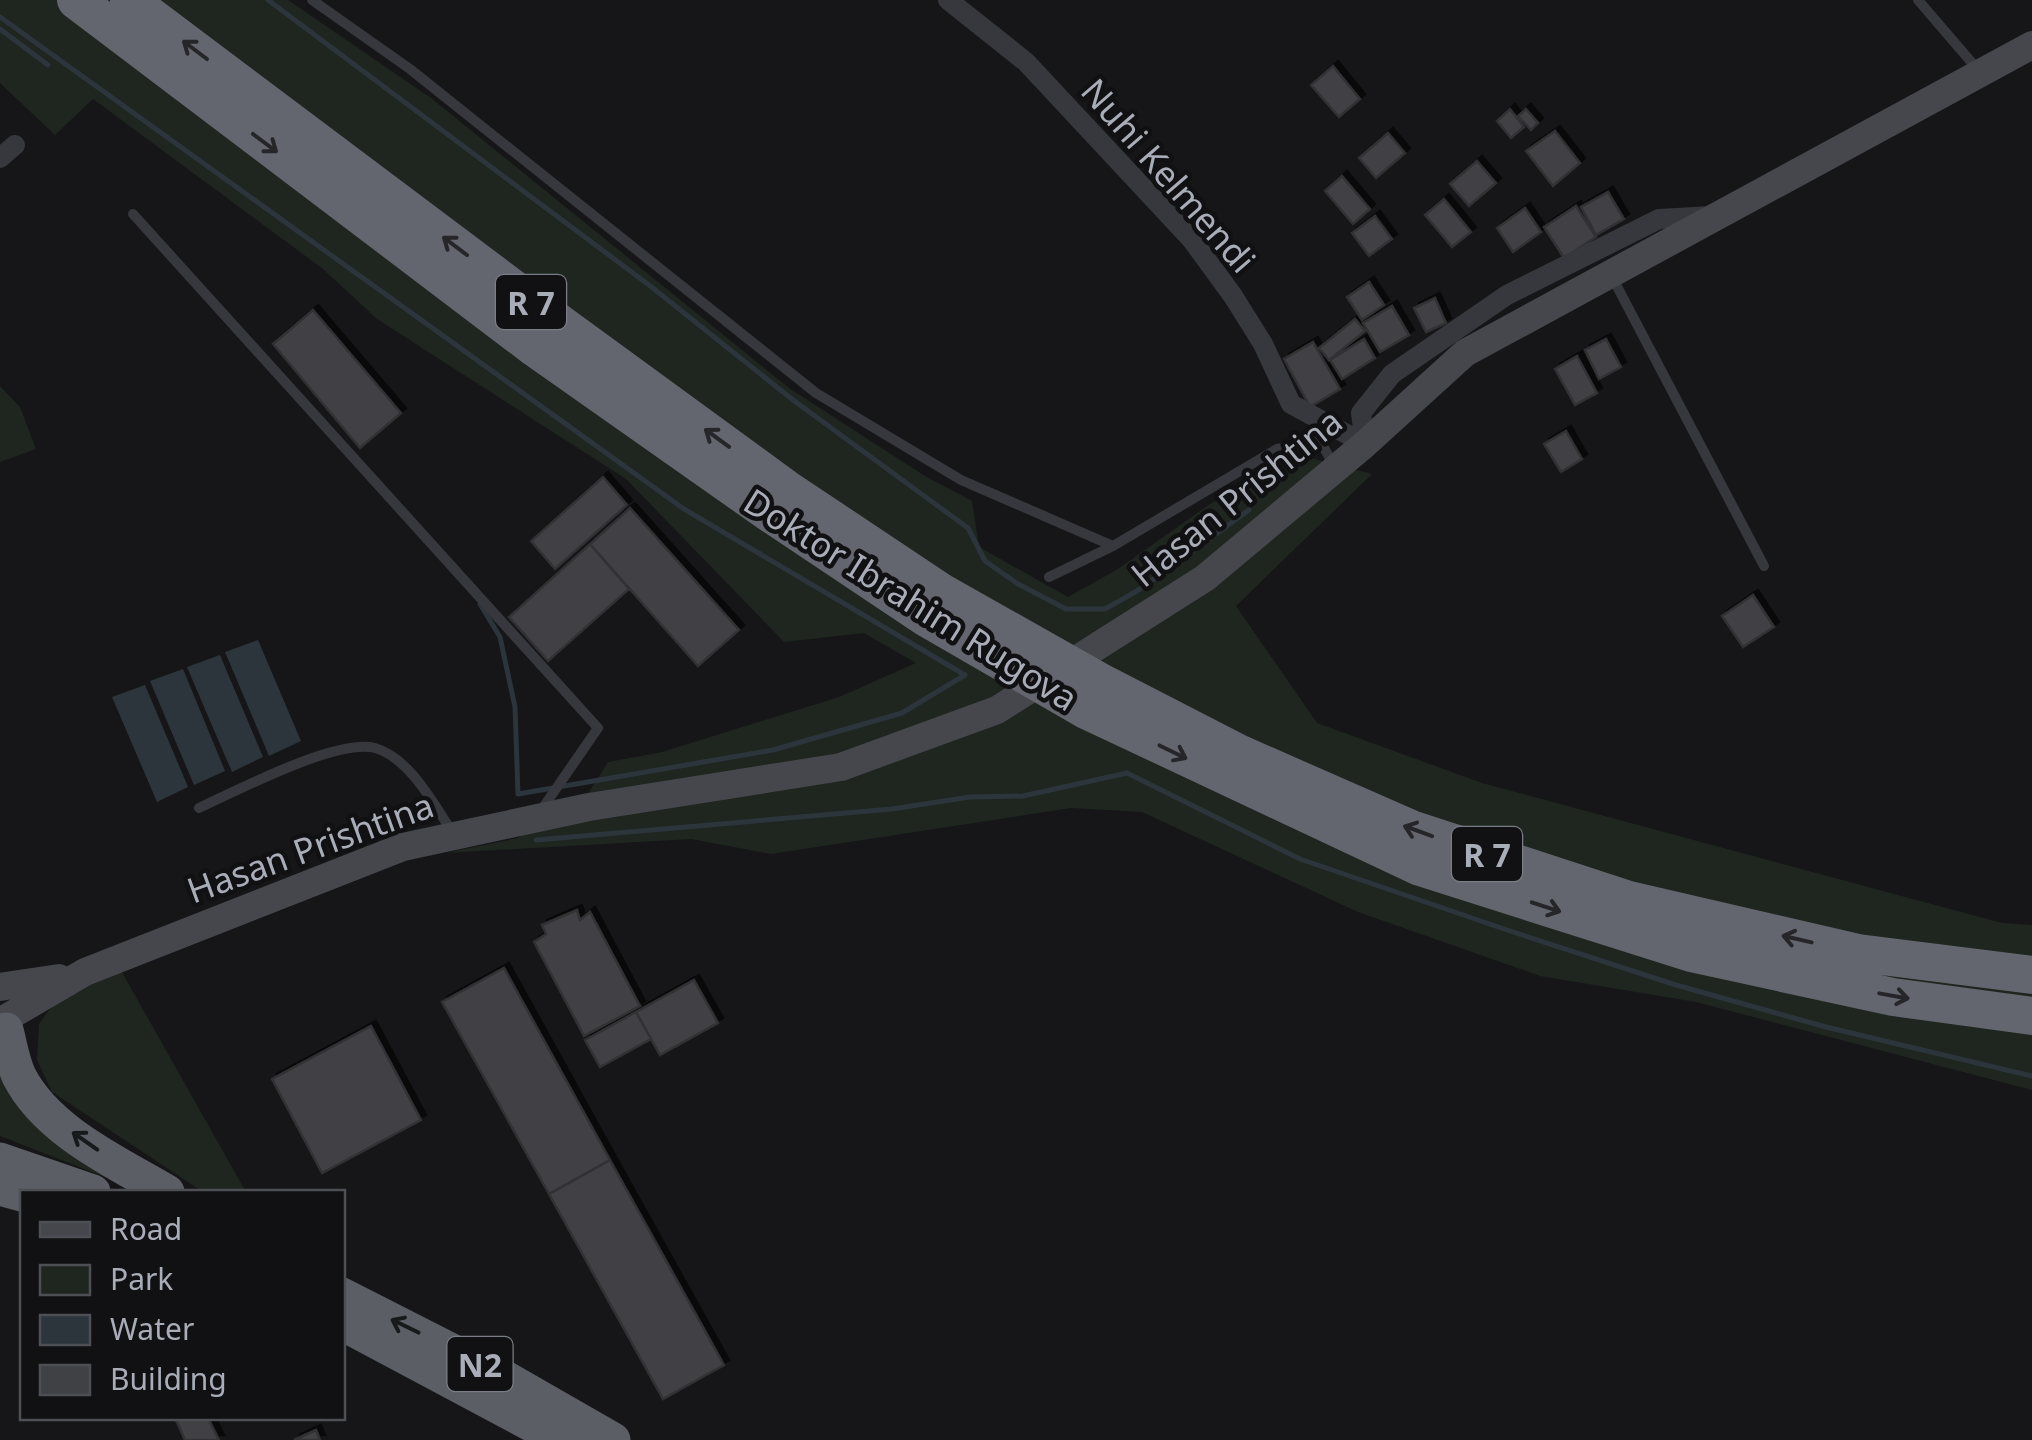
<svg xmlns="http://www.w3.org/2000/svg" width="2032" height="1440" font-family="'Noto Sans',sans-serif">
<defs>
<filter id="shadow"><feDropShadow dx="5" dy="-5" stdDeviation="0" flood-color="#0009"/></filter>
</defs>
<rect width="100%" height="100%" fill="#161618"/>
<path fill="#1e261f" d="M 0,0 L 288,0 L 431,98 L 789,388 L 925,476 L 972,501 L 979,547 L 1068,597 L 1118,569 L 1210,504 L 1303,456 L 1372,474 L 1236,606 L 1317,723 L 1482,783 L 2002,923 L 2032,925 L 2032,1090 L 1696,1002 L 1540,976 L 1358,912 L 1142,812 L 1071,808 L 771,854 L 691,839 L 445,853 L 518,838 L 589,792 L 608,762 L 662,752 L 839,697 L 916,663 L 864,633 L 784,642 L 626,479 L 377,319 L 323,269 L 93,99 L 55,135 L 0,83 Z
M 0,386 L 20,407 L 36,449 L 0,462 Z
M 119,967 L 246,1192 L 203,1192 L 52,1092 L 37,1060 L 39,1024 L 62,992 Z
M 0,1074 L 143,1192 L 0,1136 Z"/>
<path fill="#2c353c" d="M 258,640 L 301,741 L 269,756 L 225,652 Z
M 220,655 L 263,757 L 232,772 L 187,667 Z
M 183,669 L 225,771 L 194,785 L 150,681 Z
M 145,685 L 188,787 L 157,802 L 112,697 Z"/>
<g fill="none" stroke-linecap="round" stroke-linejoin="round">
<path stroke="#2c353c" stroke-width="5" d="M 268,0 L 649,285 L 793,400 L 968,528 L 985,561 L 1018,584 L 1066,609 L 1105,609 L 1137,591 L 1249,510
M 0,17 L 684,509 L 965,675 L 902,713 L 773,750 L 518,794 L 515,707 L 500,637 L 480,604
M 0,29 L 48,65
M 536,840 L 892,809 L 970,797 L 1023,796 L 1127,773 L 1300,859 L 1510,931 L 1676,985 L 1826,1027 L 2032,1076"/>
</g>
<path fill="#404145" stroke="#303034" stroke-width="2.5" filter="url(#shadow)" d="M 1333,66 L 1360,99 L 1339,117 L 1311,85 Z
M 1510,109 L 1524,127 L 1511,138 L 1497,121 Z
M 1526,109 L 1538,123 L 1531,130 L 1518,116 Z
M 1555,131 L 1580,163 L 1553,186 L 1526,151 Z
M 1388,133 L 1405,153 L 1376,178 L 1359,158 Z
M 1477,161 L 1496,183 L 1469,206 L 1450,184 Z
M 1342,176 L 1370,209 L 1353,224 L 1325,191 Z
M 1608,192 L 1624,219 L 1596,235 L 1581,207 Z
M 1444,199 L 1471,232 L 1452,247 L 1425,215 Z
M 1576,206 L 1596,237 L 1564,258 L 1544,227 Z
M 1525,208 L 1541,232 L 1513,252 L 1497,228 Z
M 1375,216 L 1392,239 L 1369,256 L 1352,233 Z
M 1369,282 L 1384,305 L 1362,320 L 1347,297 Z
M 1435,298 L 1446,323 L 1426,332 L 1414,308 Z
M 1392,306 L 1409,335 L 1380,352 L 1363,323 Z
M 313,310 L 401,413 L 360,448 L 273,344 Z
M 1355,319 L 1365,331 L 1329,360 L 1319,348 Z
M 1364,339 L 1375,358 L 1342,379 L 1330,360 Z
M 1606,339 L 1621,367 L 1599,379 L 1585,350 Z
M 1313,342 L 1340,389 L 1310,407 L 1284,359 Z
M 1577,356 L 1597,393 L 1575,405 L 1555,369 Z
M 1566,431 L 1582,459 L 1561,472 L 1544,444 Z
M 603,477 L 627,505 L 555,569 L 531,541 Z
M 630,508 L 739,630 L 698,666 L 590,544 Z
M 590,544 L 629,589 L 548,661 L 509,617 Z
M 1753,595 L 1774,627 L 1743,647 L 1722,616 Z
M 577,910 L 580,920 L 590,912 L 640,1006 L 584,1036 L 534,942 L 546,934 L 542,925 Z
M 504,968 L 610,1160 L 549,1194 L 442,1002 Z
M 694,980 L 718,1023 L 660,1055 L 636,1012 Z
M 636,1012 L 651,1039 L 600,1067 L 585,1040 Z
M 371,1026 L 421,1120 L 322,1173 L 272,1079 Z
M 610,1160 L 724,1365 L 663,1399 L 549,1194 Z
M 175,1418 L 208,1418 L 219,1440 L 185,1440 Z
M 316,1430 L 320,1440 L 294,1440 Z"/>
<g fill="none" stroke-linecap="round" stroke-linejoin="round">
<path stroke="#37383d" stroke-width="10" d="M 312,0 L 410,69 L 816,393 L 961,480 L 1113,546 L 1277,449 L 1320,441 L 1335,467
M 1918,0 L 1979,71
M 133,214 L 598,728 L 542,809
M 1611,275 L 1764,566
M 1049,577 L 1113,546
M 199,808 C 236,791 337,738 375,748 C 410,758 434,805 453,833"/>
<path stroke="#37383d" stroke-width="20" d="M 948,0 L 1026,62 L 1192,240 L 1233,296 L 1263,344 L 1291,404 L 1365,444
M 0,158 L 15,145
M 1365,444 L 1361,413 L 1392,374 L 1507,295 L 1659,219 L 1712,216"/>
<path stroke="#45474d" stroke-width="28" d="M 0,987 L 59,978
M 8,1017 L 85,972 L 403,847 L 589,807 L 841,767 L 997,710 L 1205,578 L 1365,444 L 1465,353 L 2032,45"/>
<path stroke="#5b5e65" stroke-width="35" d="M 6,1030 C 10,1045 12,1061 19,1076 C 47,1131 116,1162 167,1192
M 0,1160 L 93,1192
M 0,1188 L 22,1194
M 342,1295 L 505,1378 L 613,1440
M 342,1323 L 561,1440"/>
<path stroke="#63666e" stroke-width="38" d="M 76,0 L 535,348 L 768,512 L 925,617 L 1086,710 L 1420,867 L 1691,953 L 1893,997 L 2032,1016
M 129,0 L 555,320 L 788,490 L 941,592 L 1104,684 L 1238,753 L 1411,829 L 1629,900 L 1858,953 L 2032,975"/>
</g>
<defs><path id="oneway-shaft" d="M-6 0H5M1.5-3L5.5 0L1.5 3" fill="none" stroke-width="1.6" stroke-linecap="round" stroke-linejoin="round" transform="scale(2.5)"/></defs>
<g stroke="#26262a">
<use href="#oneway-shaft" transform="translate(195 50) rotate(-143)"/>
<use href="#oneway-shaft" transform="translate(265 143) rotate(37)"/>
<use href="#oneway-shaft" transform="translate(455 246) rotate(-143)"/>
<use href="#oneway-shaft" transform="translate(717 438) rotate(-144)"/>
<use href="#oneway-shaft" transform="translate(1173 752) rotate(26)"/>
<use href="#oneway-shaft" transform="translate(1418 831) rotate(-160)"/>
<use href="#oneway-shaft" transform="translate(1546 907) rotate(18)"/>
<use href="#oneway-shaft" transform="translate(1797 939) rotate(-167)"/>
<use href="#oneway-shaft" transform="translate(1894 996) rotate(10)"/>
</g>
<g stroke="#18191b">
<use href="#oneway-shaft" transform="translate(85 1141) rotate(-145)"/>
<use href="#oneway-shaft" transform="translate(405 1326) rotate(-154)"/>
</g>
<g text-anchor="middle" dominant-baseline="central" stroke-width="9" stroke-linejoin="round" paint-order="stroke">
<g fill="#111113" stroke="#7b7e86" stroke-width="2.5">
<rect x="496" y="275" width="70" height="54" rx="8"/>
<rect x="1452" y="827" width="70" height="54" rx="8"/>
<rect x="447.5" y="1337" width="65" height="54" rx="8"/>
</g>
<g font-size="32" font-weight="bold" fill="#a8adb8">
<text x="531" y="302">R 7</text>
<text x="1487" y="854">R 7</text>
<text x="480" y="1364">N2</text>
</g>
<g font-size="35" fill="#a8adb8" stroke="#111113">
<text transform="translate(1169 175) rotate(49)">Nuhi Kelmendi</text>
<text transform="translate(1236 497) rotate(-39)">Hasan Prishtina</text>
<text transform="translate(911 599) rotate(32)">Doktor Ibrahim Rugova</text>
<text transform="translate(310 847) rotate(-20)">Hasan Prishtina</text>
</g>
</g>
<rect x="20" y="1190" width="325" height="230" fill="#111113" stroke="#4d4f55" stroke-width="2.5"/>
<rect x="40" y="1222" width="50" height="15" fill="#45474d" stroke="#4d4f55" stroke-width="2.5"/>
<text x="110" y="1240" font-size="30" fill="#a8adb8">Road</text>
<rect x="40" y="1265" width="50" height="30" fill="#1e261f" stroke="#4d4f55" stroke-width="2.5"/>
<text x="110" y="1290" font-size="30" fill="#a8adb8">Park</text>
<rect x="40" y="1315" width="50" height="30" fill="#2c353c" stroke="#4d4f55" stroke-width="2.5"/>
<text x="110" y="1340" font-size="30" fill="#a8adb8">Water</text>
<rect x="40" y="1365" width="50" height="30" fill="#404145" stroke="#4d4f55" stroke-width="2.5"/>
<text x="110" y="1390" font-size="30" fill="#a8adb8">Building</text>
</svg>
